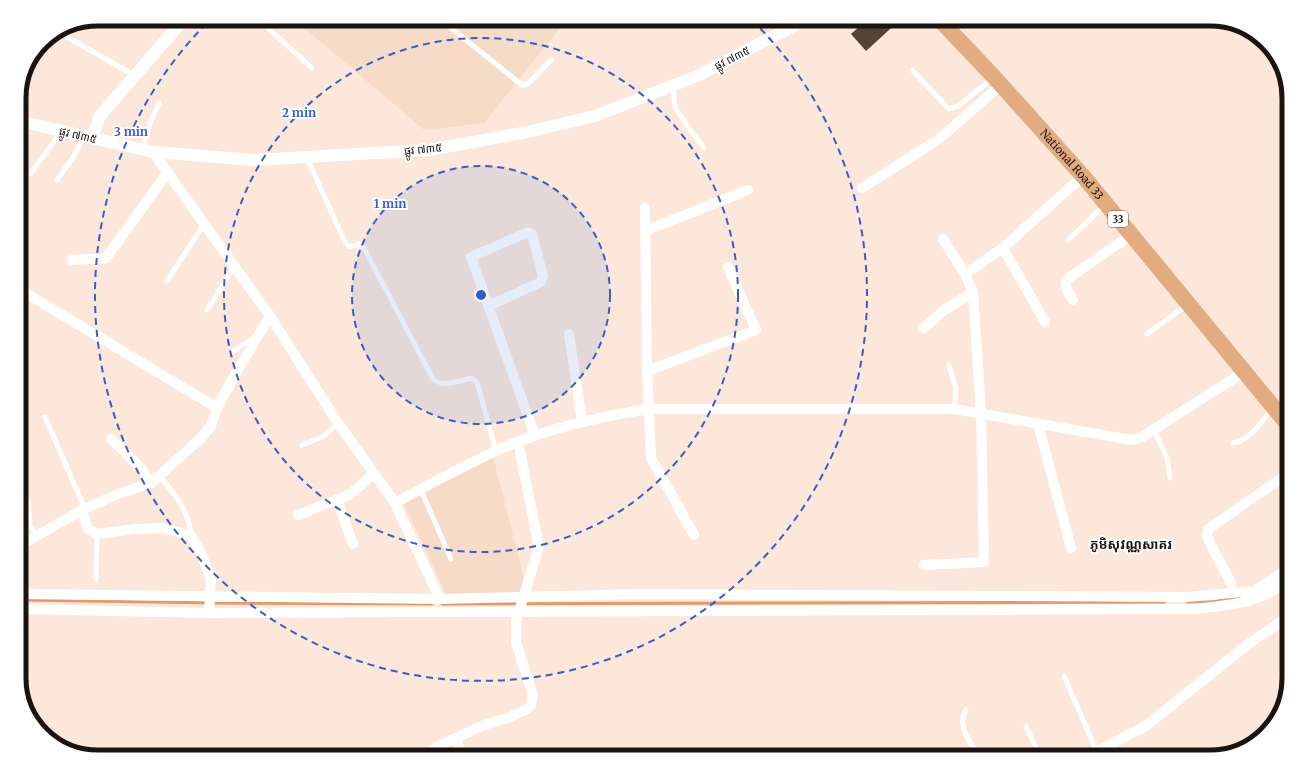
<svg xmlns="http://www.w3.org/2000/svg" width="1308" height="776" font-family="Merriweather,'Noto Sans Khmer',serif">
<rect width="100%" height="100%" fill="#fce7da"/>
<path fill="#f6dbc9" d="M 294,19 L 567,19 L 484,123 L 424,130 Z
M 493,456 L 524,579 L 518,594 L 447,596 L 403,502 Z"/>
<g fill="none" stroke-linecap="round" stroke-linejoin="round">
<path stroke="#e09b6d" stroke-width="3" d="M 19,600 L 218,603 L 432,604
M 1188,602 L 1212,602 L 1240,597
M 442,604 L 1164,602"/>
</g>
<path fill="#544338" d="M 868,19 L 901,19 L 866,51 L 851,34 Z"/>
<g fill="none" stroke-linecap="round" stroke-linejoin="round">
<path stroke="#fff" stroke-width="5" d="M 258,19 L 312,68
M 440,19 L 522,85 L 528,84 L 551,60
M 58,32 L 134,75
M 912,70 L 949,109 L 958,106 L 992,79
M 673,87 L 675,107 L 688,127 L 704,148
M 19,133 L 26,124
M 142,148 L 151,121 L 159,103
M 307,158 L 345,242 L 350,247 L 359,244 L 364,248 L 433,379 C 443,388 459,381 471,378 L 477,382 L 496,451
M 31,173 L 61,132
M 57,180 L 74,156 L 84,137
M 1068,240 L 1104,206
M 167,281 L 204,224
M 207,310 L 234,267
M 1147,334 L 1187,305
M 232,352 L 254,338 L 256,338
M 949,366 L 956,389 L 954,409
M 45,417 L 85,509
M 1154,430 L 1167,458 L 1170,478
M 1232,443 C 1249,442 1262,421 1273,408
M 302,445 L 324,436 L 338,423
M 159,475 C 174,494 190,511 191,536
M 19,486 L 28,502 L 30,526 L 37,535
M 421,490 L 451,559
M 96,580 L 97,534
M 1064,676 L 1097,752
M 966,710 C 956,725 971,743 979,757
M 1026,727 L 1041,757"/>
<path stroke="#fff" stroke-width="10" d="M 153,152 L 270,316 L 338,423 L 395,503 C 428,485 462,467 496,451 C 544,429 597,417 649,409 L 954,409 L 1132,440 L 1142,437 L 1244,372
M 862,188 L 939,139 L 1001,85
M 645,208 L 647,371 L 651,458 L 694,535
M 645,231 L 748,190
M 1003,248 L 1045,322
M 72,260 L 106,258 L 168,172
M 965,274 L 1003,248 L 1083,176
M 19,289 L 217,408
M 1073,300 L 1066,288 L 1066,280 L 1131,235
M 488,306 L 541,282 L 543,276 L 532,234 L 528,232 L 471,257 L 535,436
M 924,328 L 943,311 L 973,292
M 569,334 L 582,422
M 647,371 L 756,330 L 728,267
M 1038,424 L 1071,548
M 111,439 L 141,468 L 151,483
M 337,500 L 353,544
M 82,510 L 87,528 L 97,534 L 135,529 L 164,528 L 191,536 L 201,553 L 211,579 L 209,613
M 298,515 L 351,494 L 373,474
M 19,546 L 82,510 L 118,494 L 151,483 L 201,438 L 211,426 L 217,408 L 237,371 L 270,316
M 924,565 L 984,562 L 981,413 L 973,292 L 965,274 L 943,239
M 1231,583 L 1210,543 L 1207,536 L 1208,529 L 1289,473
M 19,594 L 440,599 L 395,503
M 440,599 L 640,594 L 1187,597 L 1253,591 L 1274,579 L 1289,567
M 19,609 L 209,613 L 1192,609 C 1229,605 1258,604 1289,581
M 456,739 L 463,757
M 434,748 L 484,725 L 508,718 L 527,709 L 531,705 L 533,695 L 516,642 L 516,621 L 539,547 L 518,442
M 1087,757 L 1147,725 L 1247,645 L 1289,616"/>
<path stroke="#fff" stroke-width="12" d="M 19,121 L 153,152 L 254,160 L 429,150 L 528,132 L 595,116 L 697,76 L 807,19
M 92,138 L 100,116 L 184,19"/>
<path stroke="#e3ac80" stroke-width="16" id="s1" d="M 939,19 L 994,77 L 1083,176 L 1289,426"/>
</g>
<circle cx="481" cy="295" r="129" fill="#315fce" fill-opacity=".12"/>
<g fill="none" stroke="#315fce" stroke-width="2" stroke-dasharray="7 5">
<circle cx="481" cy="295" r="129"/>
<circle cx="481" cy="295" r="257"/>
<path d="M752 20A386 386 0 1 1 210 20"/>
</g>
<g text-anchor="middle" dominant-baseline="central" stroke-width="4" stroke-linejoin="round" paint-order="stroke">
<rect fill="#fff" stroke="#5f5a57" stroke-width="1" x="1108" y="211" width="20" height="16" rx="3"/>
<g font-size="10" font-weight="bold" fill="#1a130f">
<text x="1118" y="219">33</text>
</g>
<g font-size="11" fill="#1a130f" stroke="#fff">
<text transform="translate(732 58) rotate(-27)">ផ្លូវ ៧៣៥</text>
<text transform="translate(78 135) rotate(13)">ផ្លូវ ៧៣៥</text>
<text transform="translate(423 149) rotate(-6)">ផ្លូវ ៧៣៥</text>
<text stroke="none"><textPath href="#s1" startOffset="197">National Road 33</textPath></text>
</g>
<g font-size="13" font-weight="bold" fill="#1a130f" stroke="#fff">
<text x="1131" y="544">ភូមិសុវណ្ណសាគរ</text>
</g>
</g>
<path d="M0 0H1308V776H0ZM98 26H1210A72 72 0 0 1 1282 98V678A72 72 0 0 1 1210 750H98A72 72 0 0 1 26 678V98A72 72 0 0 1 98 26Z" fill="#fff" fill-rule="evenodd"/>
<path fill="none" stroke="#1a130f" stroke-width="5" d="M98 26H1210A72 72 0 0 1 1282 98V678A72 72 0 0 1 1210 750H98A72 72 0 0 1 26 678V98A72 72 0 0 1 98 26Z"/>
<circle cx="481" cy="295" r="6" fill="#315fce" stroke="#fff" stroke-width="2"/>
<g font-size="12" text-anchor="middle" font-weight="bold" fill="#315fce" stroke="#fff" stroke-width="4" stroke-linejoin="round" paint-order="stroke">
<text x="299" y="117">2 min</text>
<text x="131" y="136">3 min</text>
<text x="390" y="208">1 min</text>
</g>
</svg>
